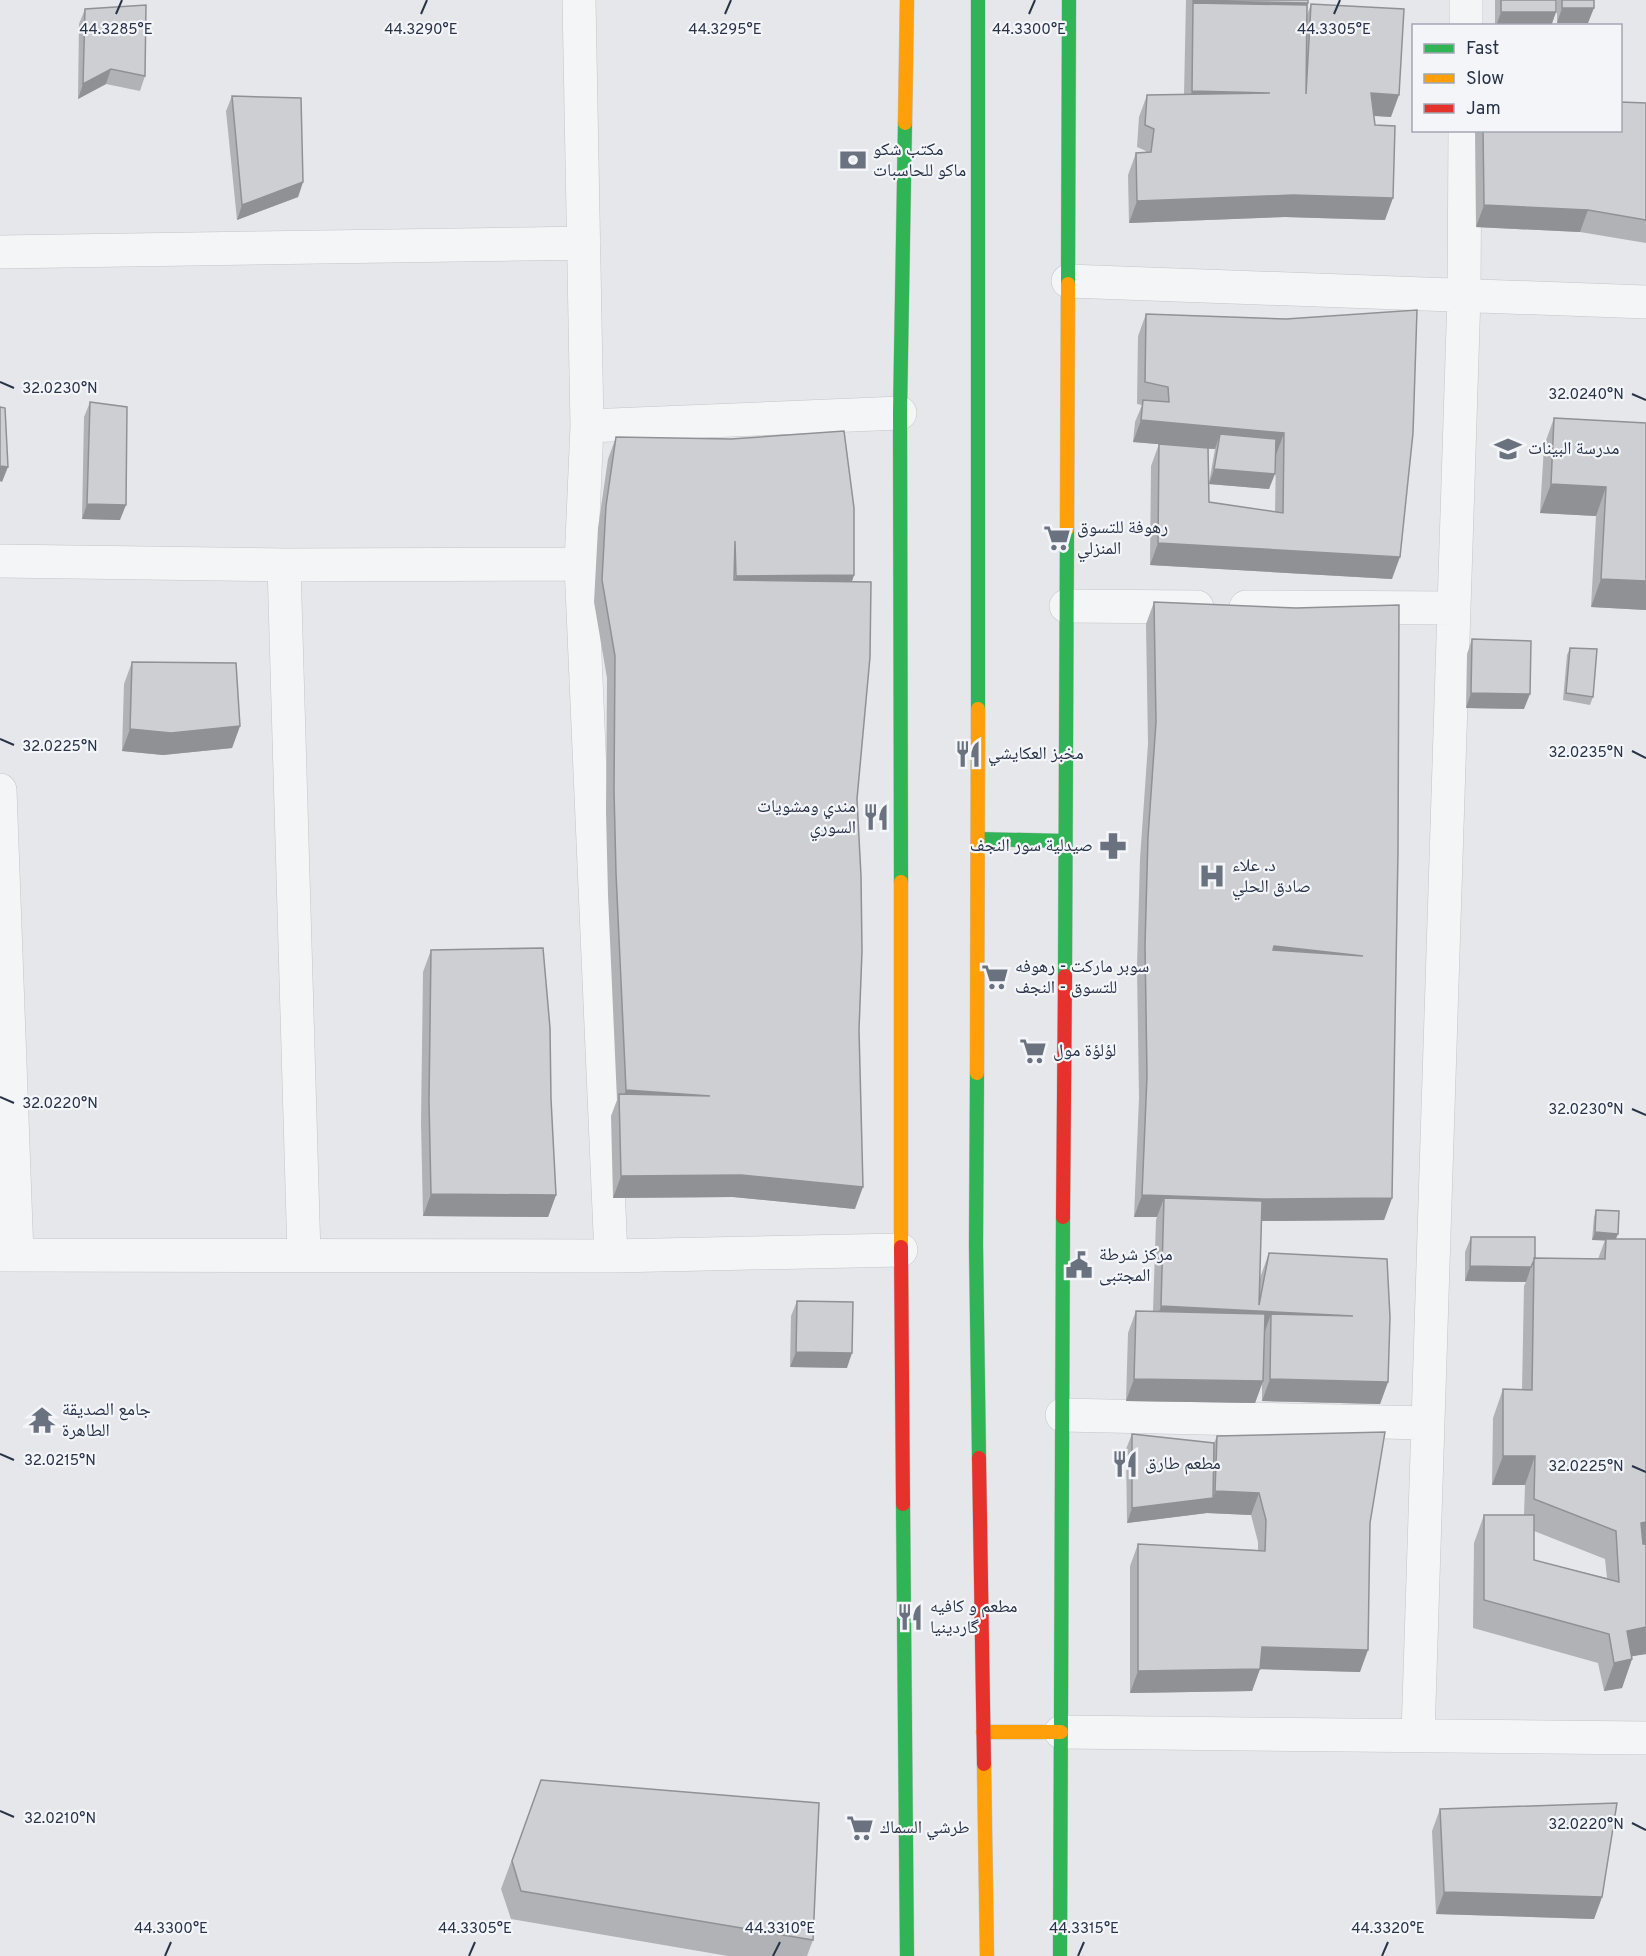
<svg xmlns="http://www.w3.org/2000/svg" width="1646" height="1956" font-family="Overpass,'Noto Naskh Arabic',sans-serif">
<rect width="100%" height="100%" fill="#e5e7ea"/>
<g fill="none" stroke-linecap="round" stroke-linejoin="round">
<defs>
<path id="street" d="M 579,0 L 587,426 L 581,564 L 611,1256
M 1466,26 L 1466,0
M 0,252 L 584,243
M 1068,281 L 1646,302
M 587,426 L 900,413
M 0,561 L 284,565 L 581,564
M 284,565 L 304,1255
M 1066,606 L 1197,607
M 1246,607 L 1454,608
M 0,790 L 17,1255
M 0,1255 L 611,1256 L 901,1250
M 1062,1415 L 1428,1423
M 1061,1732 L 1646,1738
M 1418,1735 L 1464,295 L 1465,130"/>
<path id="fast" d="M 1068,284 L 1069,0
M 978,709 L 978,0
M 978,839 L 1065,841
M 901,882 L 900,413 L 905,123
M 1065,976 L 1067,529
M 977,1073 L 976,1245 L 979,1458
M 903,1504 L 907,1956
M 1060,1956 L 1063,1217"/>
<path id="slow" d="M 905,123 L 907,0
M 1067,529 L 1068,284
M 901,882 L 901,1247
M 977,1073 L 978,709
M 983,1732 L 1061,1732
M 984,1764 L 987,1956"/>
<path id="jam" d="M 1063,1217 L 1065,976
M 901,1247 L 903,1504
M 979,1458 L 984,1764"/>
</defs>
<use href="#street" stroke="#c3c5c8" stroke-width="34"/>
<use href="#fast" stroke="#c3c5c8" stroke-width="15"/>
<use href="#slow" stroke="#c3c5c8" stroke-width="15"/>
<use href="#jam" stroke="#c3c5c8" stroke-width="15"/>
<use href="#street" stroke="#f4f5f7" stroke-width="33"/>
<use href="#fast" stroke="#30b455" stroke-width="14"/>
<use href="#slow" stroke="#ff9f0a" stroke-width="14"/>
<use href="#jam" stroke="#e5322d" stroke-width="14"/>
</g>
<path fill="#b0b2b5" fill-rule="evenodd" d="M 1186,0 L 1308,0 L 1307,15 L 1311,4 L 1391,117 L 1374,116 L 1385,220 L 1285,217 L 1129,223 L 1128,175 L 1136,153 L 1146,153 L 1146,151 L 1137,147 L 1139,117 L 1147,95 L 1184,95 Z
M 1495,0 L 1556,0 L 1556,12 L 1551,26 L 1495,26 Z
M 1557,0 L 1594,0 L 1588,23 L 1557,23 Z
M 85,9 L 145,76 L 140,91 L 106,84 L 78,99 L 79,24 Z
M 232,96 L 303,182 L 298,197 L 237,220 L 226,111 Z
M 1646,103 L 1646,243 L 1580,232 L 1476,227 L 1475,130 L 1620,130 Z
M 1146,314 L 1286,319 L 1392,579 L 1150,565 L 1151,466 L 1159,444 L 1133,442 L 1135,422 L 1142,405 L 1137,404 L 1138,336 ZM 1208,449 L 1215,449 L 1209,483 ZM 1276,455 L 1275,512 L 1209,502 L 1209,484 L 1269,489 Z
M 90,402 L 120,520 L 82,519 L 84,417 Z
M 1554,418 L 1646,423 L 1646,610 L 1591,607 L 1596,516 L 1540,513 L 1544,446 Z
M 616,437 L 854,575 L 852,582 L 857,799 L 855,1209 L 733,1197 L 613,1198 L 611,1116 L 617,1100 L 608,895 L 606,812 L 607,678 L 594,602 L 598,528 L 608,459 Z
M 1154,602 L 1392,1198 L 1384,1220 L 1261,1221 L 1259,1282 L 1261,1275 L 1269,1253 L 1388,1382 L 1380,1404 L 1262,1401 L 1262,1384 L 1255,1403 L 1126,1401 L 1128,1333 L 1136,1311 L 1153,1311 L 1156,1220 L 1157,1217 L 1134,1217 L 1139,1098 L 1137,967 L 1140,859 L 1148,744 L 1146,624 Z
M 1472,639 L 1524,709 L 1466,708 L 1467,654 Z
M 1570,648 L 1593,697 L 1590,705 L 1563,700 L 1567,655 Z
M 132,662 L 240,726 L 232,748 L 163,755 L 122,751 L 124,684 Z
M 431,950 L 551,1099 L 556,1195 L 548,1217 L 423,1216 L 421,1123 L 423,972 Z
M 1596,1210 L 1616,1239 L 1646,1654 L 1631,1656 L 1632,1659 L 1622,1688 L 1604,1691 L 1598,1663 L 1473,1628 L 1474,1543 L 1484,1515 L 1524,1515 L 1525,1485 L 1492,1485 L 1493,1418 L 1503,1389 L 1522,1390 L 1524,1286 L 1526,1282 L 1465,1281 L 1465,1252 L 1471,1237 L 1535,1258 L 1598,1259 L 1605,1240 L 1592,1240 L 1594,1217 ZM 1534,1531 L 1605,1559 L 1607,1578 L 1534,1560 Z
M 797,1301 L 847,1368 L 790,1367 L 791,1316 Z
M 1132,1434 L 1214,1443 L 1217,1436 L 1370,1523 L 1360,1672 L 1260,1669 L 1252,1691 L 1130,1693 L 1130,1566 L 1138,1544 L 1258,1550 L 1258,1542 L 1251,1515 L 1207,1513 L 1127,1523 L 1126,1449 Z
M 541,1780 L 813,1940 L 807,1956 L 728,1956 L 511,1919 L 501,1889 Z
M 1440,1809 L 1602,1897 L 1594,1919 L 1436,1914 L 1432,1831 Z"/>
<path fill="#909194" d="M 1193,1 L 1308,3 L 1300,25 L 1193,3 Z
M 1562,8 L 1594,8 L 1588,23 L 1557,23 Z
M 1501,12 L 1556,12 L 1551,26 L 1496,26 Z
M 111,69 L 106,84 L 78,99 L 83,84 Z
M 1192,91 L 1270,93 L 1184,113 Z
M 1371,93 L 1399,95 L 1391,117 L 1363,115 Z
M 303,182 L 298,197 L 237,220 L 242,205 Z
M 1293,195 L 1393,198 L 1385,220 L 1285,217 L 1129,223 L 1137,201 Z
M 1484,205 L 1588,210 L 1580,232 L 1476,227 Z
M 1141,420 L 1284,433 L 1276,455 L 1220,434 L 1215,449 L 1133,442 Z
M 0,466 L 8,467 L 2,482 L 0,481 Z
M 1214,469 L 1275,474 L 1269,489 L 1209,484 Z
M 1551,484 L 1606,487 L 1596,516 L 1540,513 Z
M 87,504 L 126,505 L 120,520 L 82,519 Z
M 1158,543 L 1400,557 L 1392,579 L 1150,565 Z
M 854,575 L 846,597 L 728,598 L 736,576 Z
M 1601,579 L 1646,581 L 1646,610 L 1591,607 Z
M 1471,693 L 1530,694 L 1524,709 L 1466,708 Z
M 240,726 L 232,748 L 163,755 L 122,751 L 130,729 Z
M 1274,946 L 1363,956 L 1266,968 Z
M 626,1090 L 710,1096 L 619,1108 Z
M 741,1175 L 863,1187 L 855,1209 L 733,1197 L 613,1198 L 621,1176 Z
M 431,1194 L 556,1195 L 548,1217 L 423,1216 Z
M 1142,1195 L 1392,1198 L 1384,1220 L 1254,1221 L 1164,1198 L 1157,1217 L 1134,1217 Z
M 1595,1232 L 1618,1234 L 1615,1241 L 1592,1240 Z
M 1470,1266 L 1531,1267 L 1526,1282 L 1465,1281 Z
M 1161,1306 L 1353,1316 L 1271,1314 L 1264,1334 L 1153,1328 Z
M 796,1352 L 852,1353 L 847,1368 L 790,1367 Z
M 1134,1379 L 1263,1381 L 1255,1403 L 1126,1401 Z
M 1270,1379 L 1388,1382 L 1380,1404 L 1262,1401 Z
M 1503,1456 L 1535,1456 L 1525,1485 L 1492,1485 Z
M 1215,1491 L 1259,1493 L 1251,1515 L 1207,1513 L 1127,1523 L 1132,1508 L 1213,1498 Z
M 1646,1522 L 1646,1550 L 1631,1551 L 1641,1523 Z
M 1646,1627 L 1646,1654 L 1616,1659 L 1627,1631 Z
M 1262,1647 L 1368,1650 L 1360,1672 L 1254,1669 Z
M 1632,1659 L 1622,1688 L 1604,1691 L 1614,1663 Z
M 1260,1669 L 1252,1691 L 1130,1693 L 1138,1671 Z
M 1444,1892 L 1602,1897 L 1594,1919 L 1436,1914 Z"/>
<path fill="#cdcfd3" stroke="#909194" stroke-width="1.5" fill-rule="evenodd" d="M 1193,0 L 1308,0 L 1308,3 L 1193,1 Z
M 1501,0 L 1556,0 L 1556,12 L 1501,12 Z
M 1562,0 L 1594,0 L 1594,8 L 1562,8 Z
M 1193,3 L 1307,5 L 1306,94 L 1311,4 L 1404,9 L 1399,95 L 1371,93 L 1375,125 L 1395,126 L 1393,198 L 1293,195 L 1137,201 L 1136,153 L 1151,152 L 1154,129 L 1145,125 L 1147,95 L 1270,93 L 1192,91 Z
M 146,5 L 145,76 L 111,69 L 83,84 L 85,9 Z
M 232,96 L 301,98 L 303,182 L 242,205 Z
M 1620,102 L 1646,103 L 1646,220 L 1588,210 L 1484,205 L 1483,130 L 1620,130 Z
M 1417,310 L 1413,433 L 1400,557 L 1158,543 L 1159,444 L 1208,448 L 1209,502 L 1283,513 L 1284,433 L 1141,420 L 1143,400 L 1169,402 L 1168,387 L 1145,382 L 1146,314 L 1286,319 Z
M 90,402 L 127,407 L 126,505 L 87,504 Z
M 0,407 L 5,408 L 8,467 L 0,466 Z
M 1554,418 L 1646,423 L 1646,581 L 1601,579 L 1606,487 L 1551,484 Z
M 844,431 L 854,508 L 854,575 L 736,576 L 735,541 L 734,580 L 871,582 L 870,657 L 857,799 L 861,876 L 862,951 L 859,1030 L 863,1187 L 741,1175 L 621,1176 L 619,1094 L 710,1096 L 626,1090 L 616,873 L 614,790 L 615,656 L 602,580 L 606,506 L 616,437 L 731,439 Z
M 1220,434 L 1276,439 L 1275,474 L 1214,469 Z
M 1154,602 L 1296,608 L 1399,605 L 1398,852 L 1392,1198 L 1262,1199 L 1142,1195 L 1147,1076 L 1145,945 L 1148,837 L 1156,722 ZM 1274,946 L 1363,956 L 1273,950 Z
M 1472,639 L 1531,641 L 1530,694 L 1471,693 Z
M 1570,648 L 1597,649 L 1593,697 L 1566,693 Z
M 132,662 L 236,663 L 240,726 L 171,733 L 130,729 Z
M 543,948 L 550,1028 L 551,1099 L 556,1195 L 431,1194 L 429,1101 L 431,950 Z
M 1164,1198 L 1262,1201 L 1259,1305 L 1269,1253 L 1387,1259 L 1390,1317 L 1388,1382 L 1270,1379 L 1271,1314 L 1353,1316 L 1161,1306 Z
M 1596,1210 L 1619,1211 L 1618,1234 L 1595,1232 Z
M 1471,1237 L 1535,1237 L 1535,1258 L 1531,1267 L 1470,1266 Z
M 1606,1239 L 1646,1239 L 1646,1522 L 1641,1523 L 1643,1544 L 1646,1544 L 1646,1627 L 1627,1631 L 1632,1659 L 1614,1663 L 1609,1634 L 1484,1600 L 1484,1515 L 1534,1515 L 1534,1560 L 1619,1582 L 1616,1531 L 1534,1499 L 1535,1456 L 1503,1456 L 1503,1389 L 1532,1390 L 1534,1258 L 1605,1259 Z
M 797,1301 L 853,1302 L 852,1353 L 796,1352 Z
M 1136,1311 L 1265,1314 L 1263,1381 L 1134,1379 Z
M 1385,1432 L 1370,1523 L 1368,1650 L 1262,1647 L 1260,1669 L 1138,1671 L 1138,1544 L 1265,1551 L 1266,1520 L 1259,1493 L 1215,1491 L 1217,1436 Z
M 1132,1434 L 1214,1443 L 1213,1498 L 1132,1508 Z
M 541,1780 L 819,1803 L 813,1940 L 521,1891 L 512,1861 Z
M 1617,1803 L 1602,1897 L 1444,1892 L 1440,1809 Z"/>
<path fill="none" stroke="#283347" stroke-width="2" d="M 116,14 L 122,0M 421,14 L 427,0M 725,14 L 731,0M 1029,14 L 1035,0M 1334,14 L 1340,0M 0,382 L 14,388M 1632,394 L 1646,400M 0,739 L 14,745M 1632,751 L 1646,758M 0,1097 L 14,1103M 1632,1109 L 1646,1115M 0,1454 L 14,1460M 1632,1466 L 1646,1472M 0,1811 L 14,1817M 1632,1823 L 1646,1830M 165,1956 L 171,1942M 469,1956 L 475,1942M 773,1956 L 780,1942M 1078,1956 L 1084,1942M 1382,1956 L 1388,1942"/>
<defs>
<symbol id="bank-bare" viewBox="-9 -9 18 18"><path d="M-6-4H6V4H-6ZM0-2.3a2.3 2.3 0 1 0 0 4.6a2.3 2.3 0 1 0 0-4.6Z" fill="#6a7280" stroke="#f3f5f9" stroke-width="2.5" paint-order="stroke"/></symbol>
<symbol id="school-bare" viewBox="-9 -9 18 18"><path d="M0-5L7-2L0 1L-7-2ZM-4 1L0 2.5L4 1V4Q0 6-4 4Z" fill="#6a7280" stroke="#f3f5f9" stroke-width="2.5" paint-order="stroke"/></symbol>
<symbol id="supermarket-bare" viewBox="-9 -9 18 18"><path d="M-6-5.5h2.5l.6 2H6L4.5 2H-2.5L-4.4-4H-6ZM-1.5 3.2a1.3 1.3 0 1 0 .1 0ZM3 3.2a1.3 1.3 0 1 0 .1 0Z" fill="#6a7280" stroke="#f3f5f9" stroke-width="2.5" paint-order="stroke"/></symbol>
<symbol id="restaurant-bare" viewBox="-9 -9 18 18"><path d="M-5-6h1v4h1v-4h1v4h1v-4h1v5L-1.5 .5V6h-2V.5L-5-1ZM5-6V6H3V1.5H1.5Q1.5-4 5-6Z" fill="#6a7280" stroke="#f3f5f9" stroke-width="2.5" paint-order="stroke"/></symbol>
<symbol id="pharmacy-bare" viewBox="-9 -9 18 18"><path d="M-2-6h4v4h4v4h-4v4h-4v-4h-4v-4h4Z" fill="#6a7280" stroke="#f3f5f9" stroke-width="2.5" paint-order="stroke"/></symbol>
<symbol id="hospital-bare" viewBox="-9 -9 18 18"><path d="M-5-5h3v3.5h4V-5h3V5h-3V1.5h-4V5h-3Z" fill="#6a7280" stroke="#f3f5f9" stroke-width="2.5" paint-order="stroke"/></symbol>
<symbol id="civic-bare" viewBox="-9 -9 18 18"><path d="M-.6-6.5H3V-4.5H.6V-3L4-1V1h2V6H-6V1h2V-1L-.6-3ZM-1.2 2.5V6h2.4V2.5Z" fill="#6a7280" stroke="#f3f5f9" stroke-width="2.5" paint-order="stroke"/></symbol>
<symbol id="temple-bare" viewBox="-9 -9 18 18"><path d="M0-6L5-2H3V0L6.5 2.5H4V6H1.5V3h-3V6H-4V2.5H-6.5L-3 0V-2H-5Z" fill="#6a7280" stroke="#f3f5f9" stroke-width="2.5" paint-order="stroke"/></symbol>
</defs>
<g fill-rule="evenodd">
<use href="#bank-bare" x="834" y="141" width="38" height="38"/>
<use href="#school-bare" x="1489" y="430" width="38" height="38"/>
<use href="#supermarket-bare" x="1038" y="519" width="38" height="38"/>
<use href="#restaurant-bare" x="949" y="735" width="38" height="38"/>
<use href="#restaurant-bare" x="857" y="798" width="38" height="38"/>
<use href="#pharmacy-bare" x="1094" y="827" width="38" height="38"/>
<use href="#hospital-bare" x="1193" y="857" width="38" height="38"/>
<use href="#supermarket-bare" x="976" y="958" width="38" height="38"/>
<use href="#supermarket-bare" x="1014" y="1032" width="38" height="38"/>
<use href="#civic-bare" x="1060" y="1246" width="38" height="38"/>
<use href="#temple-bare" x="23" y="1401" width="38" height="38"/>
<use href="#restaurant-bare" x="1106" y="1445" width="38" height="38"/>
<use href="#restaurant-bare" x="891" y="1598" width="38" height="38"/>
<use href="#supermarket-bare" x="841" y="1809" width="38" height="38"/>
</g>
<g text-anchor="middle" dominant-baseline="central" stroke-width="4.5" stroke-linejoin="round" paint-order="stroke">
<g font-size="18" fill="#283347" stroke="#f3f5f9" text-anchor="start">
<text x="873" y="150">مكتب شكو<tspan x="873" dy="21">ماكو للحاسبات</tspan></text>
<text x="1528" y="449">مدرسة البينات</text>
<text x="1077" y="528">رهوفة للتسوق<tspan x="1077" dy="21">المنزلي</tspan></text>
<text x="988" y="754">مخبز العكايشي</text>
<text x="856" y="807" text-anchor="end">مندي ومشويات<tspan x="856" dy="21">السوري</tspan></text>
<text x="1093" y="846" text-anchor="end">صيدلية سور النجف</text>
<text x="1232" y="866">د. علاء<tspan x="1232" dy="21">صادق الحلي</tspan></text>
<text x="1015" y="967">سوبر ماركت - رهوفه<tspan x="1015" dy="21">للتسوق - النجف</tspan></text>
<text x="1053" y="1051">لؤلؤة مول</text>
<text x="1099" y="1255">مركز شرطة<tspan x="1099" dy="21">المجتبى</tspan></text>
<text x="62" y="1410">جامع الصديقة<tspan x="62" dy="21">الطاهرة</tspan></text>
<text x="1145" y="1464">مطعم طارق</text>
<text x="930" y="1607">مطعم و كافيه<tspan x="930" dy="21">گاردينيا</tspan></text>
<text x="880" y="1828">طرشي السماك</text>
</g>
</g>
<g font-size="15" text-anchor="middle" fill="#283347" stroke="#f3f5f9" stroke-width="4.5" stroke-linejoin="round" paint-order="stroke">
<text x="116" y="34">44.3285°E</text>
<text x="421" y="34">44.3290°E</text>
<text x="725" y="34">44.3295°E</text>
<text x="1029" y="34">44.3300°E</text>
<text x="1334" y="34">44.3305°E</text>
<text x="60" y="393">32.0230°N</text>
<text x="1586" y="399">32.0240°N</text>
<text x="60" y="751">32.0225°N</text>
<text x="1586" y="757">32.0235°N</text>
<text x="60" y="1108">32.0220°N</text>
<text x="1586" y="1114">32.0230°N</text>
<text x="60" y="1465">32.0215°N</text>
<text x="1586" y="1471">32.0225°N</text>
<text x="60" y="1823">32.0210°N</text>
<text x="1586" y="1829">32.0220°N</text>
<text x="171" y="1933">44.3300°E</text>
<text x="475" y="1933">44.3305°E</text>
<text x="780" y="1933">44.3310°E</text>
<text x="1084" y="1933">44.3315°E</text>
<text x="1388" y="1933">44.3320°E</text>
</g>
<rect x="1412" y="24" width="210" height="108" fill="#f3f5f9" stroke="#a2a7b2" stroke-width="1.5"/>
<rect x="1424" y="44" width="30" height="9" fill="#30b455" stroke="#a2a7b2" stroke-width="1.5"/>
<text x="1466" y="54" font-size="18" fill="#283347">Fast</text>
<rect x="1424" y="74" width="30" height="9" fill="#ff9f0a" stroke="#a2a7b2" stroke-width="1.5"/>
<text x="1466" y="84" font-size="18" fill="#283347">Slow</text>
<rect x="1424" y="104" width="30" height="9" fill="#e5322d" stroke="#a2a7b2" stroke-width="1.5"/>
<text x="1466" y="114" font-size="18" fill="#283347">Jam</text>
</svg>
